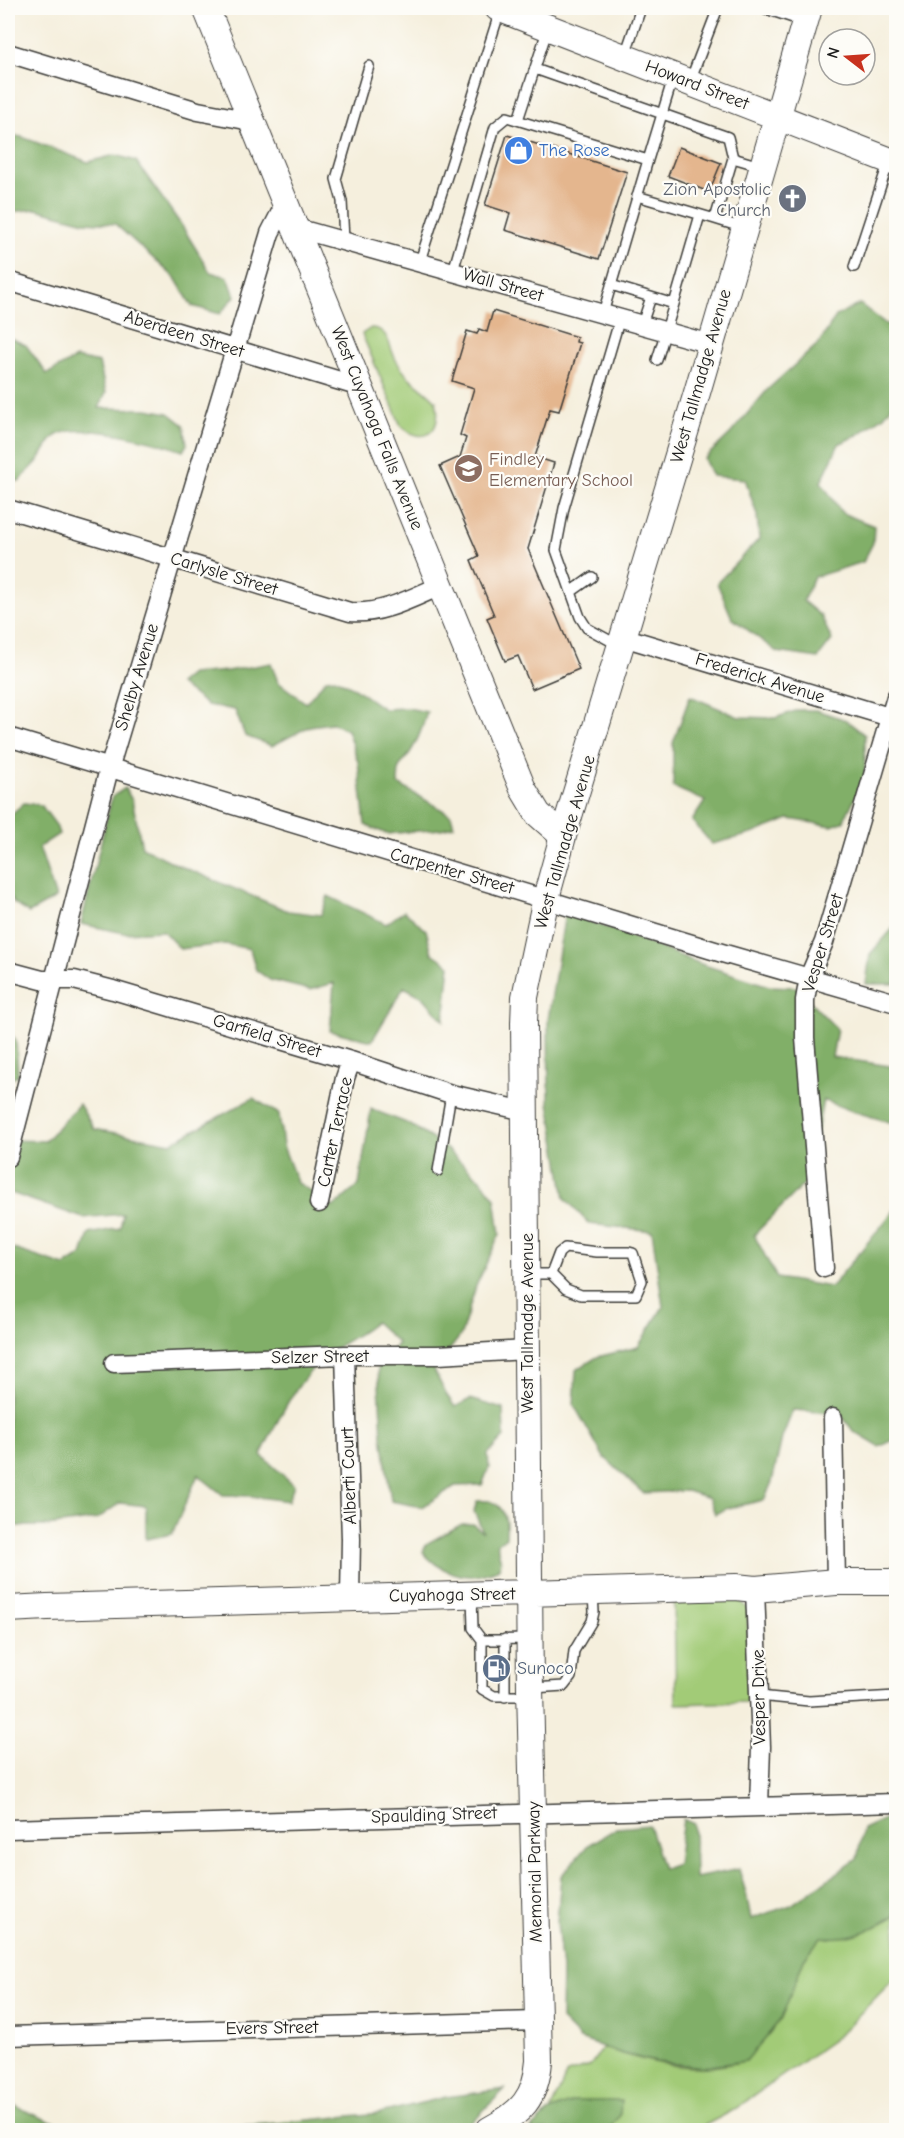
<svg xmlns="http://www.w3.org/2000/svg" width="904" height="2138" font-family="'Comic Neue',sans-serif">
<rect width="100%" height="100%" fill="#fdfcf7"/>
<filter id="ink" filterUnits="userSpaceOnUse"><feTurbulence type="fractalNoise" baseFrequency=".0167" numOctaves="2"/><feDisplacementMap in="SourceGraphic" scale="12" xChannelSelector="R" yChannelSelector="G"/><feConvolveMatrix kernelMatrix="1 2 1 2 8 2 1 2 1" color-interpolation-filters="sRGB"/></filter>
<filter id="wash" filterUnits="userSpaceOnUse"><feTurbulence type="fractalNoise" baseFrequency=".008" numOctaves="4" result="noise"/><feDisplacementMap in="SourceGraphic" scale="24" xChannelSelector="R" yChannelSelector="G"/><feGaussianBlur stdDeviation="1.35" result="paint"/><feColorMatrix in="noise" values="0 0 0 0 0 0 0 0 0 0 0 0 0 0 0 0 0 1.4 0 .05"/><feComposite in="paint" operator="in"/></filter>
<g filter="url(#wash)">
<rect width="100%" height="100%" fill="#f5efdd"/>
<path fill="#a2cb77" stroke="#5f744a" stroke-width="1.5" d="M 371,328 C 389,328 389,347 396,360 C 408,382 421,384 436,401 C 443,429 426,448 401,426 L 362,334 Z
M 735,1597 L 748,1609 L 747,1702 L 676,1704 L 674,1600 Z
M 896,1908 L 896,1977 L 836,2038 L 732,2111 L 696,2130 L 610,2130 L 611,2129 L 550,2111 L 567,2073 L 590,2066 L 603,2047 C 635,2059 670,2068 704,2067 C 718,2067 733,2063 746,2061 L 797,1976 L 804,1959 L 821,1937 L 830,1938 L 894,1916 Z"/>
<path fill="#81af68" stroke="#4e6642" stroke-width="1.5" d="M 8,135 L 22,137 L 88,162 L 115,155 L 136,161 L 182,226 L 210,272 L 228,277 L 235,296 L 220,314 L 192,306 L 175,278 L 115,224 L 85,222 L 36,209 L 12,212 L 8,223 Z
M 860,304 L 886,324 L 896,326 L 896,400 L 884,416 L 859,434 L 839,444 L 821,482 L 842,513 L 874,526 L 873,543 L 863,562 L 814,577 L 803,601 L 821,616 L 832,640 L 818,658 L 777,652 L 732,618 L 717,583 L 759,539 L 757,515 L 745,479 L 712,476 L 704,459 L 731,433 L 768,389 L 820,342 L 836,316 Z
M 8,337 L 26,345 L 47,374 L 76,358 L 99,363 L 106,393 L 99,408 L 147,409 L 169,413 L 184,425 L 187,444 L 183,451 C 155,441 83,422 57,435 C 49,439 44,453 38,461 C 32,468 25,474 19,481 L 8,482 Z
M 271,663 L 278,682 L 306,703 L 326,679 L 335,678 L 354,688 L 384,709 L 408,708 L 427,712 C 421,733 414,751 399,767 L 398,784 L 451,815 L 454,826 L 441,829 L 387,834 L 365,825 L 358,762 L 347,730 L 332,723 L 310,726 L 272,746 L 245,736 L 235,710 L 207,705 L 179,684 L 191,674 L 227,671 Z
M 690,696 L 739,717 L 775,718 L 798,710 L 816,710 L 846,720 L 865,735 L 865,778 L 843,822 L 832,826 L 789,819 L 752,834 L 712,844 L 692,821 L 705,801 L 673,787 L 673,743 Z
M 125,788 L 132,800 L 142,847 L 178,865 L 288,911 L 321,915 L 328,896 L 386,924 L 404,911 L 426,930 L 432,953 L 450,965 L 444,1021 L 423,997 L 404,987 L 372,1041 L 330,1031 L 334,983 L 310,990 L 270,980 L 256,970 L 250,949 L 225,944 L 180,949 L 163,931 L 124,933 L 81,924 L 112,797 Z
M 24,803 L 41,805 L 56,825 L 59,834 L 39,847 L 56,898 L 29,913 L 14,903 L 8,893 L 8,817 Z
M 565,913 L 628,935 L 701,964 L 769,986 L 796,987 L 837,1029 L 832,1057 L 896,1067 L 896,1124 L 852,1111 L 823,1100 L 808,1180 L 754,1235 L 777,1278 L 831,1287 L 896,1208 L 896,1439 L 879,1447 L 854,1432 L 841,1415 L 820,1412 L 793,1410 L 782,1438 L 772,1482 L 764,1500 L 728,1508 L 715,1514 L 709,1498 L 687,1491 L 643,1493 L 603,1456 L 574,1405 L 576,1370 L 597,1357 L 638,1347 L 663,1307 L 652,1231 L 589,1224 L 565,1198 L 549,1103 L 548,1020 Z
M 896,925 L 896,984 L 866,984 L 870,954 Z
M 8,1029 L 16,1041 L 18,1075 L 8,1081 Z
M 253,1098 L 279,1114 L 283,1146 L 297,1182 L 333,1207 L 359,1185 L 371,1109 L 409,1124 L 442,1145 L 481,1180 L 495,1198 L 500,1234 L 476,1286 L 461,1335 L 434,1370 L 446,1394 L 455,1407 L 470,1399 L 503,1409 L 504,1437 L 488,1454 L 489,1468 L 482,1485 L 455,1486 L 422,1507 L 391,1501 L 382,1436 L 378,1368 L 398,1343 L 375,1322 C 363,1333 349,1339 336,1348 C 299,1374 280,1415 261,1455 L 294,1485 L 288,1501 L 250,1496 L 223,1495 L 198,1475 L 172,1534 L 146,1539 L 146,1506 L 120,1503 L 97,1519 L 47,1526 L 8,1526 L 8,1247 L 65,1266 L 82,1255 L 89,1234 L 120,1228 L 123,1214 L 83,1218 L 8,1192 L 8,1140 L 45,1141 L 79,1104 L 94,1129 L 171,1143 Z
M 477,1501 C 481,1501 489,1500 492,1502 C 507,1508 507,1525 506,1537 L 498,1543 C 496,1551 503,1559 500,1566 C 497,1571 492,1572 487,1573 C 465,1582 437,1570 423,1552 L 426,1544 L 462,1524 L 473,1524 L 483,1532 L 474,1511 Z
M 893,1815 L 896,1815 L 896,1908 L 894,1916 C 871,1931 849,1940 821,1937 L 804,1959 L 781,2019 L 746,2061 L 704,2067 L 656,2062 L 623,2054 L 580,2039 L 561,2020 L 562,1969 L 557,1923 L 561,1876 L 587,1846 L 617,1828 L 649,1825 L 663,1869 L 677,1864 L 683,1819 L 694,1824 L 695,1878 L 739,1869 L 746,1893 L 751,1919 L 791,1905 L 857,1859 L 863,1829 Z
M 505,2089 L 470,2124 L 458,2130 L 175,2130 L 277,2123 L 380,2113 L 446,2097 Z
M 574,2101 L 621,2101 L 620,2115 L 610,2130 L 530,2130 L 550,2111 Z
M 8,2103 L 47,2120 L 88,2130 L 8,2130 Z"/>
<g id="blocks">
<path fill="#e4b68e" d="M 507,135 L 627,172 L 599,259 L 505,230 L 510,213 L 485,205 Z
M 679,147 L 721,163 L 709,192 L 668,176 Z
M 493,311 L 577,337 L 576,342 L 580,343 L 559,411 L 550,409 L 535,457 L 554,463 L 528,549 L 579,669 L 532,689 L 518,656 L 505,661 L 487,618 L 494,615 L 471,560 L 479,556 L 440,466 L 460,457 L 466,438 L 460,435 L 474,388 L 452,381 L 467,331 L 477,334 L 479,329 L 487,332 Z"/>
</g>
</g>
<g filter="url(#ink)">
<use href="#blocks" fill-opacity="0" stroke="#3d3c39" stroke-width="1.5"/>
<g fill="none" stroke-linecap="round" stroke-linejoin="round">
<defs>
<path id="lane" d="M 763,8 L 802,21
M 625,55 L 641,8
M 535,69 L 728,137 L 733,158 L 760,166
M 690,81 L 718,8
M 518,120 L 548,28
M 733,158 L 715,219 L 744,228
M 637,196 L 715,219
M 344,240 L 342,201 L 336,179 L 369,66
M 420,261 L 500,11
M 854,267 L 889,161
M 453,271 L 495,127 L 507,117 L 648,160 L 673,78
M 611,285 L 674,304 L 657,360
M 674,304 L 700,215
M 603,313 L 648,160
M 642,324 L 651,297
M 571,592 L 592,577
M 618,645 L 587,628 L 580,617 L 556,550 L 564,508 L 620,318
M 438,1171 L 451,1094
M 529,1274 L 551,1274 L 566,1289 L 581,1295 L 636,1295 L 642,1281 L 633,1253 L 629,1252 L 597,1252 L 565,1248 L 559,1253 L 551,1274
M 472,1596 L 473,1628 L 482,1640 L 527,1639
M 482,1640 L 482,1689 L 494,1696 L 528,1696
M 533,1688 L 564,1686 L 571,1677 L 574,1651 L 592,1621 L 594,1612 L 593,1592
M 759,1696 L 809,1701 L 896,1696
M 505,1697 L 505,1639"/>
<path id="street" d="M 8,53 L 198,111 L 251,121
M 296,228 L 710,344
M 8,281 L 360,387
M 8,509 L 350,612 C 381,615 412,598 440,586
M 623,637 L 896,719
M 8,737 L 722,953 L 896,1003
M 8,971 L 42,980 L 74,980 L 113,990 L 351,1061 L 451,1094 L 525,1111
M 8,1157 L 109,769 L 270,233 L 285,204
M 319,1203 L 345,1078 L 351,1061
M 824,1268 L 805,1038 L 805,1000 L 809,977 L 824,942 L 896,697
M 345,1355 L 351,1539 L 350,1597
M 114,1363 L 345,1355 L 438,1355 L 526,1350
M 833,1418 L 836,1582
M 755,1589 L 761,1747 L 759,1806
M 8,1829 L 896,1803
M 8,2036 L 537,2021"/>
<path id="secondary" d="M 206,8 L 523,789 L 538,814 L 563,836
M 498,8 L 896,163
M 8,1609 L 47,1607 L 736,1587 L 755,1589 L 836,1582 L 896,1582
M 489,2130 C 521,2113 536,2098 539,2061 L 530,1688 L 524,1023 L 525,997 L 546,898 L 563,836 L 696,396 L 809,8"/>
</defs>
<use href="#lane" stroke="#3d3c39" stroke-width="12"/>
<use href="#street" stroke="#3d3c39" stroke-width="21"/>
<use href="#secondary" stroke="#3d3c39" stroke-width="28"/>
<use href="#lane" stroke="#fff" stroke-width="9"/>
<use href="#street" stroke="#fff" stroke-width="18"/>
<use href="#secondary" stroke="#fff" stroke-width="26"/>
</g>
</g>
<defs>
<symbol id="shop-disc" viewBox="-11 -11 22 22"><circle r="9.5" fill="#3f7fe0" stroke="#fdfcf7"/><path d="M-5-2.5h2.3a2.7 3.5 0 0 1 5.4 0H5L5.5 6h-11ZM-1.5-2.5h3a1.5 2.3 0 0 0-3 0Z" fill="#fff"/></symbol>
<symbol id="church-disc" viewBox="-11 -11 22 22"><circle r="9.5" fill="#6b7280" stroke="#fdfcf7"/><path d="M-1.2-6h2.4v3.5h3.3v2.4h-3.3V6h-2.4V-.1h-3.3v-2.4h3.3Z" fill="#fff"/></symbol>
<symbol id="school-disc" viewBox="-11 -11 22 22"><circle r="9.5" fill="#8d6e63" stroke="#fdfcf7"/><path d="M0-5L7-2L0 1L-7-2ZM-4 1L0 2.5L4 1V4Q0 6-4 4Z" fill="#fff"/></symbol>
<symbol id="fuel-disc" viewBox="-11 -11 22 22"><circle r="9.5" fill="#5c6f8a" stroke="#fdfcf7"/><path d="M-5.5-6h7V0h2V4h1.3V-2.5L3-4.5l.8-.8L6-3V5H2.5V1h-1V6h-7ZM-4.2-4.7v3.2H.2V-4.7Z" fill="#fff"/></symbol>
</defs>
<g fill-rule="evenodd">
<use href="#shop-disc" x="502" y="134" width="33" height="33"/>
<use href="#church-disc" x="776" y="182" width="33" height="33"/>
<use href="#school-disc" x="452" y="452" width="33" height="33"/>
<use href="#fuel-disc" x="480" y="1652" width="33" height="33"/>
</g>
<g text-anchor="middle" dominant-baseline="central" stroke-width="4.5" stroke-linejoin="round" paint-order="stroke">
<g font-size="18" fill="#1c1c1c" stroke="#fdfcf7">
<text transform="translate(697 85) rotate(21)">Howard Street</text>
<text transform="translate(503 285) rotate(16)">Wall Street</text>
<text transform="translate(184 334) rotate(17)">Aberdeen Street</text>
<text transform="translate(701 376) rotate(-74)">West Tallmadge Avenue</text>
<text transform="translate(377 428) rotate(68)">West Cuyahoga Falls Avenue</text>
<text transform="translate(224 574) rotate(17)">Carlysle Street</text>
<text transform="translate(137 677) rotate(-73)">Shelby Avenue</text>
<text transform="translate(760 678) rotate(17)">Frederick Avenue</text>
<text transform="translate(565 842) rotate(-74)">West Tallmadge Avenue</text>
<text transform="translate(452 871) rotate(16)">Carpenter Street</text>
<text transform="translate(823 943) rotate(-73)">Vesper Street</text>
<text transform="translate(267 1036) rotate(17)">Garfield Street</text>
<text transform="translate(335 1132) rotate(-78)">Carter Terrace</text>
<text transform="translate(527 1323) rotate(-90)">West Tallmadge Avenue</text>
<text transform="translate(320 1357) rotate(-1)">Selzer Street</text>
<text transform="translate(349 1476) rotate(-92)">Alberti Court</text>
<text transform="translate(452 1595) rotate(-1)">Cuyahoga Street</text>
<text transform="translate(759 1697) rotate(-91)">Vesper Drive</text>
<text transform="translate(434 1815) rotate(-2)">Spaulding Street</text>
<text transform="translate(535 1872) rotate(-91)">Memorial Parkway</text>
<text transform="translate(272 2028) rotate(-1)">Evers Street</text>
</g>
<g font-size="18" fill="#366cbe" stroke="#fdfcf7" text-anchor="start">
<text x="539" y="150">The Rose</text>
</g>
<g font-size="18" fill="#5b616d" stroke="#fdfcf7" text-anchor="end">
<text x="771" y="189">Zion Apostolic<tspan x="771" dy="21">Church</tspan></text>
</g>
<g font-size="18" fill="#785e54" stroke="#fdfcf7" text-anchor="start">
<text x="489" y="459">Findley<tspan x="489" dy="21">Elementary School</tspan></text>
</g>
<g font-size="18" fill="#4e5e75" stroke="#fdfcf7" text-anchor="start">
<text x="517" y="1668">Sunoco</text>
</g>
</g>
<rect width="904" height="2138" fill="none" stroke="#fdfcf7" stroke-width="30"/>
<g transform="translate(847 57) rotate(287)"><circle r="28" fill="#fdfcf7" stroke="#a3a29f" stroke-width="1.5"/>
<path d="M0-4.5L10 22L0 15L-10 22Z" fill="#c8321e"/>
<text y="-9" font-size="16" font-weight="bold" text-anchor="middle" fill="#1c1c1c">N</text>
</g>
</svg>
